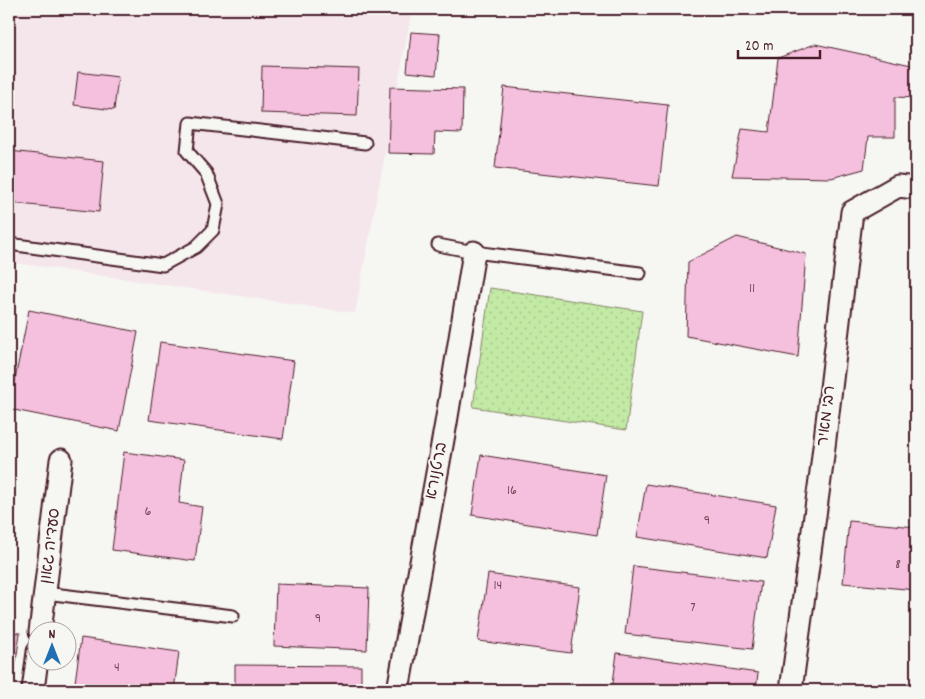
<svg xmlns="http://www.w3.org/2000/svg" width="925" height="699" font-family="Dekko,'Playpen Sans Hebrew',sans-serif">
<defs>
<pattern id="park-dots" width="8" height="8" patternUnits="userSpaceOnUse" patternTransform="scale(1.25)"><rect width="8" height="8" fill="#c2eaa5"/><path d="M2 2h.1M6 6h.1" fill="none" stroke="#a8c88e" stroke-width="1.8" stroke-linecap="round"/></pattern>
</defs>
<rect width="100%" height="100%" fill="#f6f6f2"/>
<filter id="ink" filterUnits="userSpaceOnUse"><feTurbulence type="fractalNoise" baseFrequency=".02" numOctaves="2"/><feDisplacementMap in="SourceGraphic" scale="10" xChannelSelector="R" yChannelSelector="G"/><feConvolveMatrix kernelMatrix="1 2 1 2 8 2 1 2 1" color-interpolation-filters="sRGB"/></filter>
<g filter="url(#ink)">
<path fill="#f5e6ec" d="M 9,9 L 412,9 L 355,313 L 9,262 Z"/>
<path fill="url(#park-dots)" stroke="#868468" d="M 490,288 L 642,311 L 626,430 L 473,407 Z"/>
<path fill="#f4c0dd" stroke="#4a1f2b" d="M 411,32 L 440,34 L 436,75 L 407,72 Z
M 815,44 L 916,66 L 916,98 L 895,97 L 895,137 L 868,137 L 864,169 L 831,178 L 732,176 L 742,129 L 769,132 L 778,58 Z
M 262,66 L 359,69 L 357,116 L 261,113 Z
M 78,72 L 118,77 L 114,110 L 74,105 Z
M 390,87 L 463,89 L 462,133 L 435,132 L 434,154 L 388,153 Z
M 504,87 L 668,105 L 659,186 L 495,168 Z
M 9,151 L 104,161 L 99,212 L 9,203 Z
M 737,237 L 806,254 L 798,357 L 686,336 L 688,262 Z
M 29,310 L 138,332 L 119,431 L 9,409 Z
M 160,342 L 294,361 L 283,439 L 149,420 Z
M 124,452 L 184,460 L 179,503 L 202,507 L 195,561 L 112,550 Z
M 481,455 L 606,475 L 597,535 L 472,515 Z
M 646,484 L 776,505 L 767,558 L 637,537 Z
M 849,521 L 916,527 L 916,590 L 843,583 Z
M 633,566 L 761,582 L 752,649 L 625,634 Z
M 488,574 L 580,587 L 571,653 L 478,641 Z
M 276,584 L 369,588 L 367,650 L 274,646 Z
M 9,632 L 20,633 L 12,690 L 9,689 Z
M 81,638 L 179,652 L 174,690 L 74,690 Z
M 617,653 L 758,673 L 756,690 L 612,690 Z
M 235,665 L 361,666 L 361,690 L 235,690 Z"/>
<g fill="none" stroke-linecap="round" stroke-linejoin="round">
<defs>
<path id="service" d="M 9,244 L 163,265 L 196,247 L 213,230 L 218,204 L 206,173 L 187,151 L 190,123 L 365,143
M 438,245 L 474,252 L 640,273
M 45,593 L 233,616"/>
<path id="minor" d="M 40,632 L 61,460
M 33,690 L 38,652
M 398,690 L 446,423 L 474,252
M 791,690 L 821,472 L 852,212 L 898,186 L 916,188"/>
</defs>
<use href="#service" stroke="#4a1f2b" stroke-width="15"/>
<use href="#minor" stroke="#4a1f2b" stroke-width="25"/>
<use href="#service" stroke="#f6f6f2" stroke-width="11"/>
<use href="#minor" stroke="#f6f6f2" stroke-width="21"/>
</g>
</g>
<g text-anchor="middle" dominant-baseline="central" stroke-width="4" stroke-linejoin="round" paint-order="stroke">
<g font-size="14" fill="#744758">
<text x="752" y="289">11</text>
<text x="512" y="491">16</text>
<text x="148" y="512">6</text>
<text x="707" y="521">9</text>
<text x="898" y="565">8</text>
<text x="498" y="586">14</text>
<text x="693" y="608">7</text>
<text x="318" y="619">9</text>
<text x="117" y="668">4</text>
</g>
<g font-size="16" fill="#4a1f2b" stroke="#f6f6f2">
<text transform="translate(827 416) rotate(-83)">רבי מאיר</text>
<text transform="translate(437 471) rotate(-79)">ברטנורא</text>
<text transform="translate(51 546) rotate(-83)">סעדיה גאון</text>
</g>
</g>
<rect width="925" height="699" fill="none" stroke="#f6f6f2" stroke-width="30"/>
<rect x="15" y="15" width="895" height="669" fill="none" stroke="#4a1f2b" stroke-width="2" filter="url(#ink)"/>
<g transform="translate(52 646)"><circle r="24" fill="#f6f6f2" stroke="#b1a0a2"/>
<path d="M0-4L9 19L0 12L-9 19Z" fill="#1f6fb2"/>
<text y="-8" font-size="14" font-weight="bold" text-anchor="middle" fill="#4a1f2b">N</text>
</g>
<path d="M738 50v8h82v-8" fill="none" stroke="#4a1f2b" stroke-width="2.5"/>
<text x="745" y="50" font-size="15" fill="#4a1f2b" stroke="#f6f6f2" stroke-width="4" paint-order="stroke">20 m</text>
</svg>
